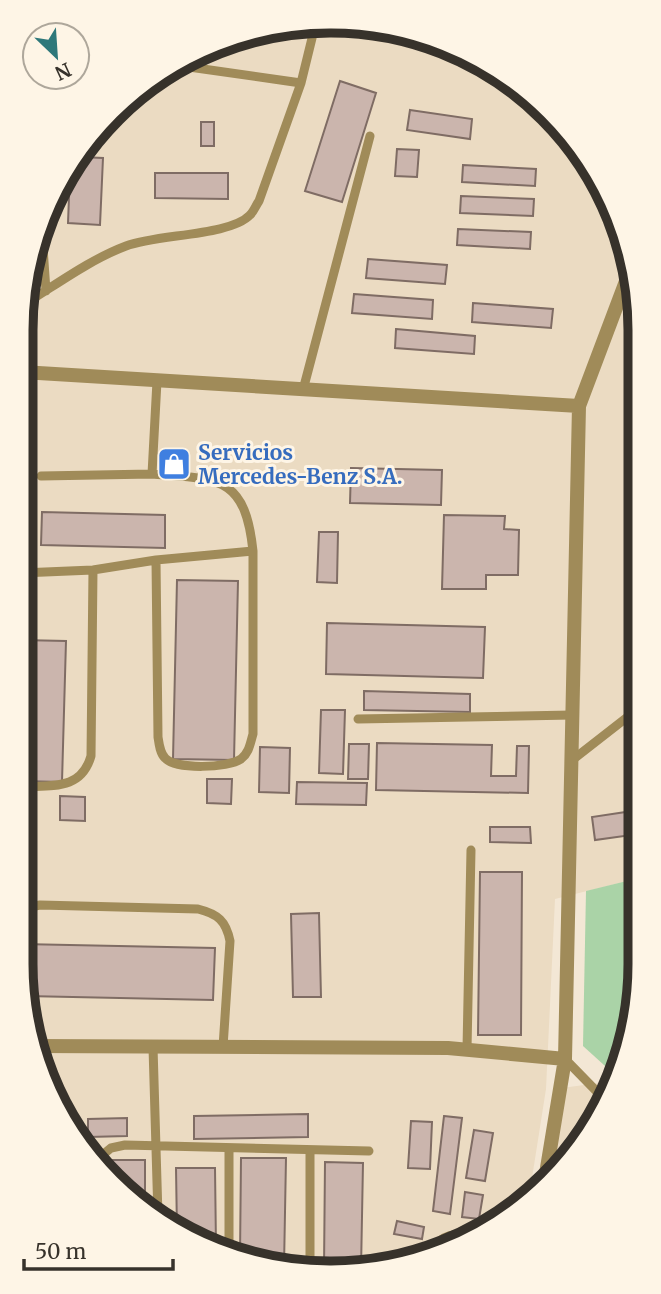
<svg xmlns="http://www.w3.org/2000/svg" width="661" height="1294" font-family="Merriweather,serif">
<rect width="100%" height="100%" fill="#f3e7d5"/>
<path fill="#ebdbc2" d="M 350,22 L 467,53 L 576,142 L 616,212 L 637,290 L 639,878 L 555,899 L 546,1089 L 529,1197 L 468,1241 L 371,1270 L 270,1267 L 175,1231 L 85,1152 L 38,1063 L 21,963 L 22,311 L 53,194 L 126,98 L 231,38 Z
M 613,1081 L 608,1100 L 550,1182 L 562,1088 Z"/>
<path fill="#aad3a7" d="M 639,878 L 639,983 L 615,1075 L 583,1046 L 586,891 Z"/>
<path fill="#cbb5ad" stroke="#7f6c64" stroke-width="2" d="M 340,81 L 376,93 L 342,202 L 305,191 Z
M 410,110 L 472,119 L 470,139 L 407,130 Z
M 201,122 L 214,122 L 214,146 L 201,146 Z
M 397,149 L 419,150 L 417,177 L 395,176 Z
M 81,157 L 103,158 L 100,225 L 68,223 L 70,171 Z
M 463,165 L 536,169 L 535,186 L 462,182 Z
M 155,173 L 228,173 L 228,199 L 155,198 Z
M 461,196 L 534,199 L 533,216 L 460,213 Z
M 458,229 L 531,232 L 530,249 L 457,245 Z
M 368,259 L 447,265 L 445,284 L 366,278 Z
M 354,294 L 433,300 L 432,319 L 352,313 Z
M 473,303 L 553,309 L 551,328 L 472,322 Z
M 396,329 L 475,336 L 474,354 L 395,348 Z
M 351,468 L 442,470 L 441,505 L 350,503 Z
M 42,512 L 165,515 L 165,548 L 41,545 Z
M 444,515 L 505,516 L 504,529 L 519,530 L 518,575 L 486,575 L 486,589 L 442,589 Z
M 319,532 L 338,532 L 337,583 L 317,582 Z
M 177,580 L 238,581 L 234,760 L 173,759 Z
M 327,623 L 485,627 L 483,678 L 326,674 Z
M 21,640 L 66,641 L 62,782 L 21,781 Z
M 364,691 L 470,694 L 470,712 L 364,710 Z
M 321,710 L 345,710 L 343,774 L 319,773 Z
M 377,743 L 492,745 L 491,776 L 516,776 L 517,746 L 529,746 L 528,793 L 376,790 Z
M 349,744 L 369,744 L 368,779 L 348,779 Z
M 260,747 L 290,748 L 289,793 L 259,792 Z
M 207,779 L 232,779 L 231,804 L 207,803 Z
M 297,782 L 367,783 L 366,805 L 296,804 Z
M 60,796 L 85,797 L 85,821 L 60,820 Z
M 639,810 L 639,834 L 595,840 L 592,817 Z
M 490,827 L 530,827 L 531,843 L 490,842 Z
M 480,872 L 522,872 L 521,1035 L 478,1035 Z
M 319,913 L 321,997 L 293,997 L 291,914 Z
M 21,944 L 215,948 L 213,1000 L 26,996 L 21,964 Z
M 308,1114 L 308,1137 L 194,1139 L 194,1116 Z
M 444,1116 L 462,1118 L 450,1214 L 433,1211 Z
M 127,1118 L 127,1136 L 88,1137 L 88,1119 Z
M 411,1121 L 432,1122 L 430,1169 L 408,1168 Z
M 474,1130 L 493,1133 L 485,1181 L 466,1178 Z
M 241,1158 L 286,1158 L 284,1267 L 270,1267 L 240,1256 Z
M 103,1160 L 145,1160 L 145,1205 L 103,1168 Z
M 325,1162 L 363,1163 L 361,1270 L 324,1269 Z
M 176,1168 L 215,1168 L 216,1247 L 177,1232 Z
M 465,1192 L 483,1195 L 479,1219 L 462,1217 Z
M 397,1221 L 424,1227 L 422,1239 L 394,1234 Z"/>
<g fill="none" stroke-linecap="round" stroke-linejoin="round">
<path stroke="#a08b59" stroke-width="9" d="M 182,66 L 301,83
M 42,233 L 46,291
M 23,305 C 56,285 89,260 126,246 C 157,234 230,236 250,215 C 254,211 256,205 259,201 L 301,83 L 315,26
M 303,390 L 370,136
M 152,474 C 218,479 245,475 253,551 L 253,734 C 250,744 249,753 241,759 C 228,768 176,770 165,758 C 160,753 159,744 158,737 L 156,560
M 41,476 L 152,474 L 157,381
M 21,573 L 93,570 L 156,560 L 253,551
M 358,719 L 572,715
M 571,761 L 639,708
M 21,787 C 51,785 81,791 91,756 L 93,570
M 21,909 L 40,905 L 198,909 C 218,914 226,921 230,941 L 223,1047
M 153,1047 L 158,1216
M 467,1049 L 471,850
M 565,1059 L 607,1102
M 229,1148 L 229,1252
M 95,1161 L 111,1148 L 125,1145 L 369,1151
M 431,1252 C 439,1234 457,1232 474,1236
M 310,1268 L 310,1150"/>
<path stroke="#a08b59" stroke-width="14" d="M 22,372 L 579,406
M 35,1046 L 448,1048 L 565,1059
M 544,1186 L 565,1059 L 579,406 L 631,268"/>
</g>
<defs>
<symbol id="shop-square" viewBox="-11 -11 22 22"><rect x="-9" y="-9" width="18" height="18" rx="4" fill="#3f7fe0" stroke="#fef5e6"/><path d="M-5-2.5h2.3a2.7 3.5 0 0 1 5.4 0H5L5.5 6h-11ZM-1.5-2.5h3a1.5 2.3 0 0 0-3 0Z" fill="#fff"/></symbol>
</defs>
<g fill-rule="evenodd">
<use href="#shop-square" x="155" y="445" width="38" height="38"/>
</g>
<g text-anchor="middle" dominant-baseline="central" stroke-width="6" stroke-linejoin="round" paint-order="stroke">
<g font-size="21" font-weight="bold" fill="#366cbe" stroke="#fef5e6" text-anchor="start">
<text x="198" y="452">Servicios<tspan x="198" dy="24">Mercedes-Benz S.A.</tspan></text>
</g>
</g>
<path d="M0 0H661V1294H0ZM330 33H331A297 297 0 0 1 628 330V964A297 297 0 0 1 331 1261H330A297 297 0 0 1 33 964V330A297 297 0 0 1 330 33Z" fill="#fef5e6" fill-rule="evenodd"/>
<path fill="none" stroke="#37322b" stroke-width="9" d="M330 33H331A297 297 0 0 1 628 330V964A297 297 0 0 1 331 1261H330A297 297 0 0 1 33 964V330A297 297 0 0 1 330 33Z"/>
<g transform="translate(56 56) rotate(155)"><circle r="33" fill="#fef5e6" stroke="#aea79b" stroke-width="2"/>
<path d="M0-5L12 26L0 18L-12 26Z" fill="#2e787a"/>
<text y="-10" font-size="19" font-weight="bold" text-anchor="middle" fill="#37322b">N</text>
</g>
<path d="M24 1259v10h149v-10" fill="none" stroke="#37322b" stroke-width="3.5"/>
<text x="35" y="1259" font-size="21" fill="#37322b" stroke="#fef5e6" stroke-width="5" paint-order="stroke">50 m</text>
</svg>
